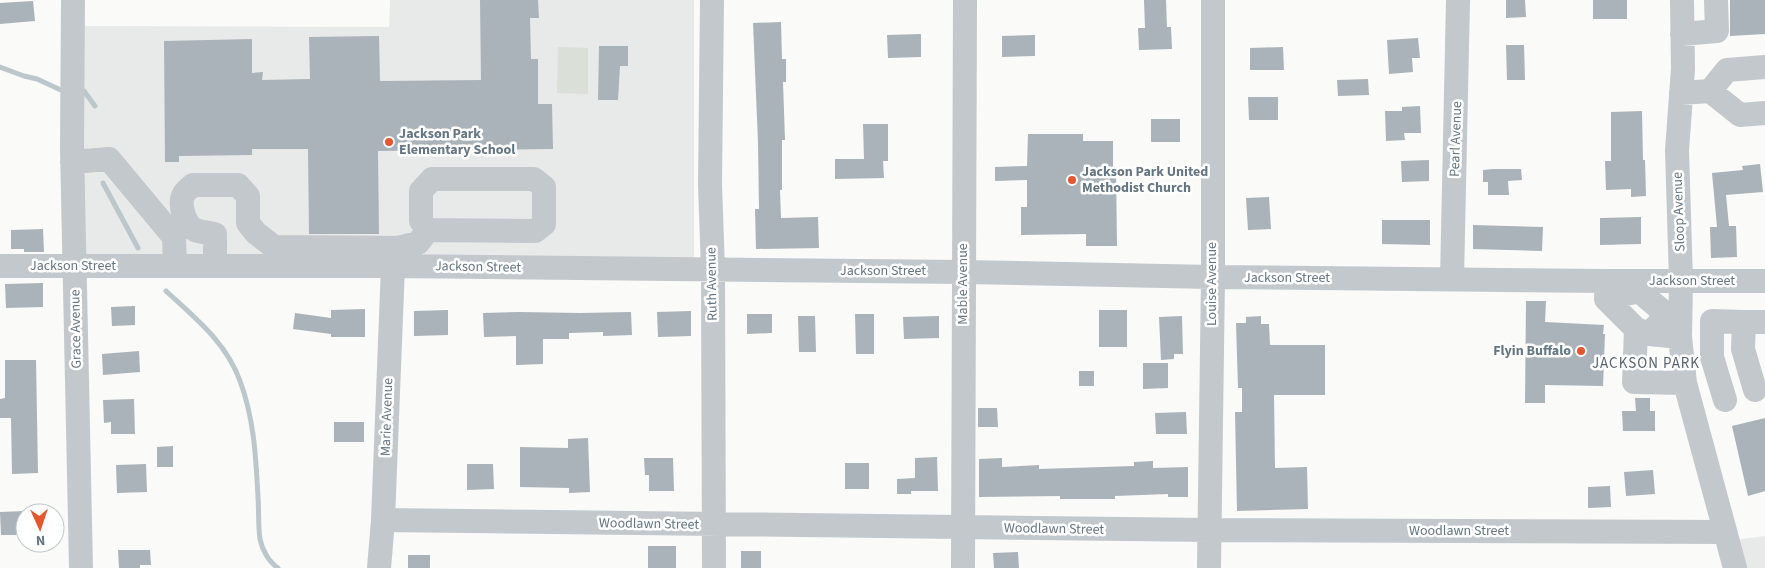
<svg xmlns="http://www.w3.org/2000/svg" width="1765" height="568" font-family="'Source Sans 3',sans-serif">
<rect width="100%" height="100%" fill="#fafaf8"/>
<path fill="#e8e9e9" d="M 390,0 L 694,0 L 694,258 L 84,257 L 84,26 L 389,27 Z
M 1765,536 L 1765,568 L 1742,568 L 1734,540 Z"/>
<path fill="#dadfd7" d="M 558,47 L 588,48 L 588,94 L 557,93 Z"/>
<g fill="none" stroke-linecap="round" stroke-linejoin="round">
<path stroke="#bbc7cb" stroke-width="5" d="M 0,67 L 24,76 L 37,79 L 63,91 L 67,91
M 78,91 L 84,91 L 95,106
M 103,183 L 138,248
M 166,291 C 195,318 226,342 240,381 C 254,418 256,458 258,497 C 259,511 258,526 260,539 C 262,550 269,562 278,568"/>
</g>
<path fill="#aab3b9" d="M 480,0 L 538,0 L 539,18 L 530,18 L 531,59 L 538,59 L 538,104 L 552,104 L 553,149 L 378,151 L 379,234 L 309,234 L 308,149 L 252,149 L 252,155 L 179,156 L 179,162 L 165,162 L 164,41 L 252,39 L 252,73 L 263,72 L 262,80 L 310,79 L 309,37 L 379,36 L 380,81 L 481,80 Z
M 1144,0 L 1166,0 L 1167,27 L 1171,27 L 1172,49 L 1139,50 L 1138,28 L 1145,28 Z
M 1506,0 L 1525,0 L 1526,17 L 1506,18 Z
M 1593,0 L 1627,0 L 1627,19 L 1593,19 Z
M 1730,0 L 1765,0 L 1765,34 L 1730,36 Z
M 33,1 L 35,21 L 0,24 L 0,3 Z
M 781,22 L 782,59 L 786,59 L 786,82 L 783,82 L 785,140 L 782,140 L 782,190 L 780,190 L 781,218 L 818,217 L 819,248 L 756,249 L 755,209 L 759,209 L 758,143 L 753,23 Z
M 921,34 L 921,57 L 888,58 L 887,35 Z
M 1035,35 L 1035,56 L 1002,57 L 1002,36 Z
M 1418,38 L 1420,58 L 1412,58 L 1413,72 L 1389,74 L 1387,40 Z
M 1506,45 L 1524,45 L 1525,80 L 1507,80 Z
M 599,46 L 628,46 L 628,66 L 620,66 L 618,100 L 598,100 Z
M 1283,47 L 1284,70 L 1250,70 L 1250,48 Z
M 1368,79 L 1369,95 L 1338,96 L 1337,80 Z
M 1248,97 L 1278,97 L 1278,120 L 1249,120 Z
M 1420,106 L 1421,133 L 1404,133 L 1405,140 L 1386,141 L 1385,111 L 1402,111 L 1402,107 Z
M 1642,111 L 1643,160 L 1645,160 L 1646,196 L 1631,197 L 1631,189 L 1606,190 L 1605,161 L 1611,161 L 1611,112 Z
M 1151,119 L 1180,119 L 1180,142 L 1151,142 Z
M 863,124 L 888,124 L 888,161 L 883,161 L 884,178 L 835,179 L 835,159 L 864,159 Z
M 1028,134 L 1083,134 L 1083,141 L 1113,141 L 1113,170 L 1116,170 L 1117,246 L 1086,246 L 1086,234 L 1021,235 L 1021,207 L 1027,207 L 1027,180 L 995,181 L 995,167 L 1027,166 Z
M 1429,160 L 1429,181 L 1402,182 L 1401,161 Z
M 1760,164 L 1763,192 L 1726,195 L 1729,226 L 1736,226 L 1737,257 L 1711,258 L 1710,227 L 1717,227 L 1712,173 L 1743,170 L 1742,166 Z
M 1493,169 L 1521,169 L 1522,180 L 1508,181 L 1509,195 L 1488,195 L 1488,182 L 1483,182 L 1483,170 Z
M 1269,197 L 1271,229 L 1248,230 L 1246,198 Z
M 1641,217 L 1641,244 L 1600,245 L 1600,218 Z
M 1382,220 L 1430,220 L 1430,245 L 1382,244 Z
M 1473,225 L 1543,227 L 1542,251 L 1473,249 Z
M 43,229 L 44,252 L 24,252 L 24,249 L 11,249 L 11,230 Z
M 43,283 L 43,307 L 6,308 L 5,284 Z
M 1526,301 L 1546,301 L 1545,322 L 1604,325 L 1603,334 L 1605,334 L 1603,386 L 1545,385 L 1545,403 L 1525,403 Z
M 135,306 L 135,325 L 112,326 L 111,307 Z
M 365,309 L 365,337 L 331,337 L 331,334 L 293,329 L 295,313 L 331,318 L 331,310 Z
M 448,310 L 448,335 L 414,336 L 414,311 Z
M 1099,310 L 1127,310 L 1127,347 L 1099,347 Z
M 691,311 L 691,336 L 658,337 L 657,312 Z
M 519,312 L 580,313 L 631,312 L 632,335 L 603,336 L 603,332 L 569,333 L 569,339 L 543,339 L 543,364 L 516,365 L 516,336 L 484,337 L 483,313 Z
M 747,314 L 772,314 L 772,333 L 747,334 Z
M 855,314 L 874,314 L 874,354 L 856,354 Z
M 798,316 L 815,316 L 816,352 L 799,352 Z
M 939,316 L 939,338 L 904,339 L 903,317 Z
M 1182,316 L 1183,354 L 1174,354 L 1174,359 L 1161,360 L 1159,317 Z
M 1261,316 L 1261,324 L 1269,324 L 1270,345 L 1325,345 L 1325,395 L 1274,395 L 1275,468 L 1307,467 L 1308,509 L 1237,511 L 1235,412 L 1242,412 L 1242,388 L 1238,388 L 1236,323 L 1246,323 L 1246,317 Z
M 139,351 L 140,372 L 103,375 L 102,354 Z
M 5,360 L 36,360 L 38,473 L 12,474 L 11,418 L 0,418 L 0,399 L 5,398 Z
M 1143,363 L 1168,363 L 1168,388 L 1143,389 Z
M 1079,371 L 1094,371 L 1094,386 L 1079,386 Z
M 1635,398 L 1650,398 L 1650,411 L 1655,411 L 1655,431 L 1623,431 L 1622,411 L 1636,411 Z
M 134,399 L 135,434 L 111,434 L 111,422 L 104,423 L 103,400 Z
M 978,408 L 997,408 L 998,427 L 978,427 Z
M 1186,412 L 1187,434 L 1156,434 L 1155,413 Z
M 1765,418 L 1765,491 L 1748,496 L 1732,426 Z
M 334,422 L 364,422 L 364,442 L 334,442 Z
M 588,438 L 590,492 L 569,493 L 569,488 L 520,487 L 520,447 L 568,448 L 568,439 Z
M 173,446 L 173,467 L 157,467 L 157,447 Z
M 937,457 L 938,491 L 911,491 L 911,494 L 897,494 L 897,479 L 915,478 L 915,458 Z
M 644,458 L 673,458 L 674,491 L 649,491 L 649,475 L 645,475 Z
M 1002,458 L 1002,467 L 1039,465 L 1039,469 L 1134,466 L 1134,462 L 1153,461 L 1153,468 L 1188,467 L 1188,497 L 1168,497 L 1168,494 L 1115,496 L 1115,499 L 1060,499 L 1060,496 L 979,497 L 979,459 Z
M 845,463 L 869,463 L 869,489 L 845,489 Z
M 146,464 L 147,492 L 117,493 L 116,465 Z
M 467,464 L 493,464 L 494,489 L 467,490 Z
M 1653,470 L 1655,494 L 1626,496 L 1624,472 Z
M 1610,486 L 1611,507 L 1588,508 L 1588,487 Z
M 25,511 L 25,535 L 1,535 L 0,512 Z
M 648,546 L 676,546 L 676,568 L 648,568 Z
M 118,550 L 150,550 L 151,565 L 140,565 L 140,568 L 119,568 Z
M 741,551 L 761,551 L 761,568 L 741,568 Z
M 1018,552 L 1019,568 L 994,568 L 993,553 Z
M 408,555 L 430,555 L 430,568 L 408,568 Z"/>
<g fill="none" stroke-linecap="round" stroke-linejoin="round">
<path stroke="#c3c8cc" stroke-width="24" d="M 73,0 L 72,148 L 81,568
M 712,0 L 710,184 L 713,270 L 714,568
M 1682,0 L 1683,69 L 1677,150 L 1681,281 L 1680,337 L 1685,383 L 1735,568
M 1682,34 L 1717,31 L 1716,0
M 1710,91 L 1740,115 L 1765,113
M 1681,93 L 1710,91 L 1727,70 L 1765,67
M 72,162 L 109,159 L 174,237 L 175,266
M 432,179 L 534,179 L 544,187 L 544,224 L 535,231 L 428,230 L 421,221 L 421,191 Z
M 215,265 L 215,234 C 209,233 200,232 195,230 C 185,225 178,204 184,194 C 185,191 190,188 193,185 L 238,185 L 248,196 L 248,223 L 256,233 L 274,247 L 398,248 L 418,243 L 428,230
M 0,266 L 393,266 L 963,272 L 1213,277 L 1607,281 L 1765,281
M 1452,279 L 1458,0
M 1607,281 L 1606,299 L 1636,329 L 1649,334 L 1680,337
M 1617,296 L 1639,291 L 1667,315 L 1649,334
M 1636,329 L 1634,382 L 1685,383
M 1755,390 L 1743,349 L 1744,322 L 1765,322
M 1725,400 L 1712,357 L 1712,321 L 1744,322
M 383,520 L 1209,530 L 1725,532
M 379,568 L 383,520 L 393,266
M 963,568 L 965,0
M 1209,568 L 1213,277 L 1213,0"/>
</g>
<g fill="#e4572e" stroke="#fff" stroke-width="2">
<circle cx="389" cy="142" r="5"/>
<circle cx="1072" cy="180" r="5"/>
<circle cx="1581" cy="351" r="5"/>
</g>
<g text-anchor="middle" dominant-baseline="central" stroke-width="5" stroke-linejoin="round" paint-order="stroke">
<g font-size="14" font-weight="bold" fill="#657683" stroke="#fff" text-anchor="start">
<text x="399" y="134">Jackson Park<tspan x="399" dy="16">Elementary School</tspan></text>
<text x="1082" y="172">Jackson Park United<tspan x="1082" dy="16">Methodist Church</tspan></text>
<text x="1571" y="351" text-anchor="end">Flyin Buffalo</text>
</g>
<g font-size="14" fill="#657683" stroke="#fff">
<text transform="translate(1456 139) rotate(-88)">Pearl Avenue</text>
<text transform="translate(1679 212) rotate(-92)">Sloop Avenue</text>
<text x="73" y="266">Jackson Street</text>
<text transform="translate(478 267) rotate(1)">Jackson Street</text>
<text x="883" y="271">Jackson Street</text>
<text x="1287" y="278">Jackson Street</text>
<text x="1692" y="281">Jackson Street</text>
<text transform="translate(712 284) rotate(-91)">Ruth Avenue</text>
<text transform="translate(963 284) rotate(-90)">Mable Avenue</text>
<text transform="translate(1212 284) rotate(-90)">Louise Avenue</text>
<text transform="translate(76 329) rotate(-91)">Grace Avenue</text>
<text transform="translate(387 417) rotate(-88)">Marie Avenue</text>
<text transform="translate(649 524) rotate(1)">Woodlawn Street</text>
<text transform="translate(1054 529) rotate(1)">Woodlawn Street</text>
<text x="1459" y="531">Woodlawn Street</text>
</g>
<g font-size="15" letter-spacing="1" fill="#57646e" stroke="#fff">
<text x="1646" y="363">JACKSON PARK</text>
</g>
</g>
<g transform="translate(40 528) rotate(177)"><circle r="24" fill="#ffffff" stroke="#c1c8cd"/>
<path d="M0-4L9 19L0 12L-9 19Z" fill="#e4572e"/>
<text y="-8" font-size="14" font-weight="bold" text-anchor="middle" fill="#657683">N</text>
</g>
</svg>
